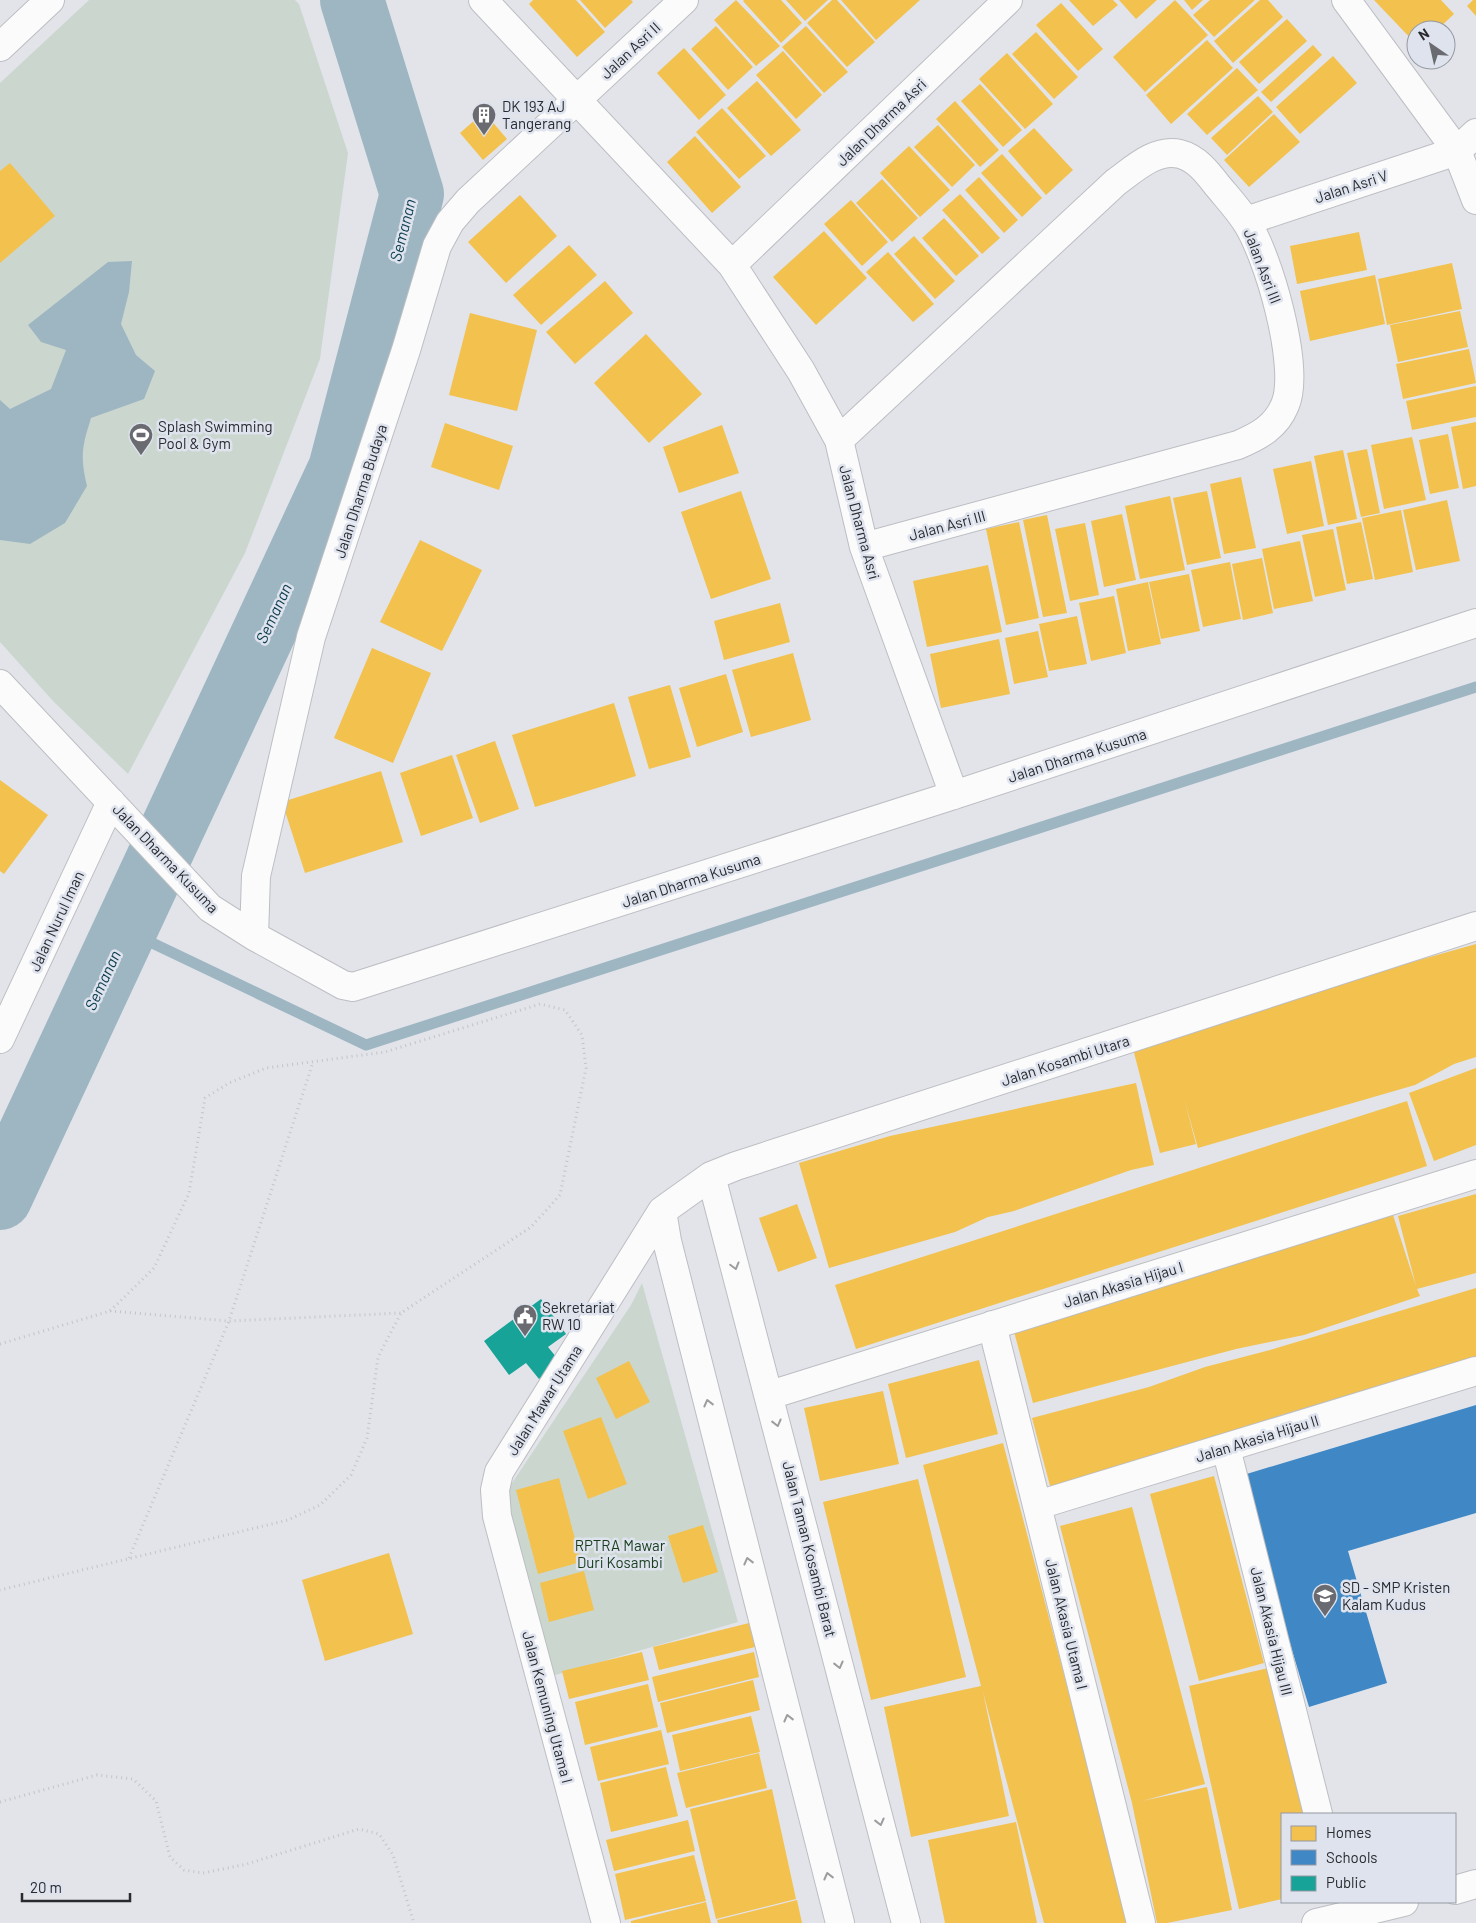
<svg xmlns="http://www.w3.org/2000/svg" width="1476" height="1923" font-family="Barlow,sans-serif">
<rect width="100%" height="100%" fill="#e2e4ea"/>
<path fill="#cbd7ce" d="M 89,0 L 295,0 L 299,4 L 348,153 L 320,359 L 245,553 L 128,774 L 53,701 L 0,642 L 0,83 Z
M 642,1283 L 738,1622 L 552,1676 L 506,1492 L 631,1305 Z"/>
<path fill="#9eb6c2" d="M 132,261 L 129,292 L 121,324 L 136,355 L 155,371 L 144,399 L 91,418 C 82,447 80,456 87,486 L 65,523 L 30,544 L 0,540 L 0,400 L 10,409 L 51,389 L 66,350 L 41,342 L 28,325 L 108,262 Z"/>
<path fill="#f2c14e" d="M 533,0 L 576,0 L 605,32 L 577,57 L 529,4 Z
M 580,0 L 631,0 L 633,2 L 605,28 Z
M 736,0 L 780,46 L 756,66 L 714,20 Z
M 744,0 L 781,0 L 802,23 L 781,43 L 743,1 Z
M 786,0 L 828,0 L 805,21 Z
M 832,0 L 837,0 L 875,42 L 847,67 L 807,23 Z
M 841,0 L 920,0 L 876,40 Z
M 1069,0 L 1113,0 L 1118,5 L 1093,26 Z
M 1119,0 L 1157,0 L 1136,19 Z
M 1175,0 L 1208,35 L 1145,92 L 1113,57 Z
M 1184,0 L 1203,0 L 1192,10 Z
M 1210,0 L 1255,0 L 1214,37 L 1193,15 Z
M 1260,0 L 1268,0 L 1283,17 L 1233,63 L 1214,41 Z
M 1374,0 L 1441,0 L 1454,14 L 1437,30 L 1416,30 L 1416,44 Z
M 1473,0 L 1476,0 L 1476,16 L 1467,6 Z
M 1061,3 L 1103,49 L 1078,71 L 1036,25 Z
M 1287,19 L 1307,41 L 1259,84 L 1239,62 Z
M 716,26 L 753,67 L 728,90 L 691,49 Z
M 806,26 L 848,72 L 824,93 L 782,47 Z
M 1036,32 L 1078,77 L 1054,99 L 1012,54 Z
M 1207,40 L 1233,68 L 1171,124 L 1146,95 Z
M 1313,45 L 1322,55 L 1271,102 L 1261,92 Z
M 684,48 L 726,95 L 699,120 L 657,73 Z
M 783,51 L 822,95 L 796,119 L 756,75 Z
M 1007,53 L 1053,104 L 1025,129 L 979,79 Z
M 1333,56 L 1357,83 L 1300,134 L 1276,107 Z
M 1237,68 L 1258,90 L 1207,135 L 1187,114 Z
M 757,81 L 801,130 L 771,156 L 727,108 Z
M 980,84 L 1022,130 L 1003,147 L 961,101 Z
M 1258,96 L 1273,112 L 1227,155 L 1211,138 Z
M 955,101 L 999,150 L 980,167 L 936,119 Z
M 722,108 L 766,156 L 739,179 L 696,132 Z
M 484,112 L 507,139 L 483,160 L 460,133 Z
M 1274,114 L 1300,142 L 1249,187 L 1224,160 Z
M 938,125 L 975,165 L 952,187 L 914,147 Z
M 1034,128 L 1073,170 L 1046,195 L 1008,151 Z
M 695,136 L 741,187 L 712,213 L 667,162 Z
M 909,146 L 950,190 L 920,217 L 880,173 Z
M 1002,154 L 1042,198 L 1022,217 L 981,173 Z
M 10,163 L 55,216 L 0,263 L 0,171 Z
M 979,177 L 1018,220 L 1004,233 L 965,190 Z
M 882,179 L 918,218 L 892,242 L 856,203 Z
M 960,194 L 1000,238 L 982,254 L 942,210 Z
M 520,195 L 557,236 L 506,283 L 468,242 Z
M 851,200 L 888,242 L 862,266 L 824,224 Z
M 944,218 L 979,256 L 956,276 L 922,238 Z
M 824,231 L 867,278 L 816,325 L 773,277 Z
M 1359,232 L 1367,270 L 1297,284 L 1290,246 Z
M 914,236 L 955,281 L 935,299 L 894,254 Z
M 569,245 L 597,275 L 541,325 L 513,295 Z
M 888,252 L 934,304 L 913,322 L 866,272 Z
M 1452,263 L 1462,309 L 1387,325 L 1378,279 Z
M 1375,275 L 1385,324 L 1310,341 L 1300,291 Z
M 605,281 L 633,313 L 575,364 L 546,332 Z
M 1460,311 L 1468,347 L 1398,362 L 1390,325 Z
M 470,313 L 537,330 L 517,411 L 449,395 Z
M 646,334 L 702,394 L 649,443 L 594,383 Z
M 1469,349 L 1476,383 L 1403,399 L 1396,364 Z
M 1476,386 L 1476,417 L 1412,430 L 1406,401 Z
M 1476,422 L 1476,486 L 1463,489 L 1451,427 Z
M 445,423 L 513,446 L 499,490 L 431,467 Z
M 722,425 L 739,473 L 679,493 L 663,447 Z
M 1448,434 L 1459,488 L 1430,494 L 1419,440 Z
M 1412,437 L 1426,500 L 1384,509 L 1371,445 Z
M 1367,449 L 1380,513 L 1361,517 L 1347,453 Z
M 1343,450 L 1357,519 L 1328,525 L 1314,456 Z
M 1311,461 L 1324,526 L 1287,534 L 1273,469 Z
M 1241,477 L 1256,548 L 1224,554 L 1210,484 Z
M 741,491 L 771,579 L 711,599 L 681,512 Z
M 1207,491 L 1221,558 L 1187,565 L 1173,498 Z
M 1170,496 L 1185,570 L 1140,579 L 1125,506 Z
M 1447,500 L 1460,561 L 1416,570 L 1403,510 Z
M 1401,510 L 1413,572 L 1375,580 L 1362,518 Z
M 1122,514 L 1136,580 L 1104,587 L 1091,521 Z
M 1047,515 L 1067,613 L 1043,617 L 1023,520 Z
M 1019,522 L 1039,618 L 1006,625 L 986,529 Z
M 1361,522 L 1373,579 L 1347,584 L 1336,527 Z
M 1085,523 L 1099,595 L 1070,601 L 1055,529 Z
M 1333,529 L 1346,590 L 1315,597 L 1302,535 Z
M 420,540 L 482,570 L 442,651 L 380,622 Z
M 1300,541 L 1313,601 L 1274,609 L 1262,549 Z
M 1262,558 L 1273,613 L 1243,620 L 1232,564 Z
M 1230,562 L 1241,619 L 1203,627 L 1191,570 Z
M 988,565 L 1002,632 L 927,647 L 913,581 Z
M 1189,574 L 1200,631 L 1161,639 L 1149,582 Z
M 1148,582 L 1161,644 L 1128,651 L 1116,589 Z
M 1114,596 L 1126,653 L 1091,661 L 1079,603 Z
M 780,603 L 790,642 L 724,660 L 714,621 Z
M 1077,616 L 1087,664 L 1049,671 L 1039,624 Z
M 1038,631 L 1048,677 L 1014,684 L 1005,638 Z
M 999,639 L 1010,694 L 941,708 L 930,654 Z
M 372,648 L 431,673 L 393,763 L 334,738 Z
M 793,653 L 811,720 L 751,737 L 732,670 Z
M 726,674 L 743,732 L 697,747 L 679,688 Z
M 670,685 L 691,757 L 649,769 L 628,697 Z
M 614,703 L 636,776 L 535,807 L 512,735 Z
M 495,741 L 519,809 L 480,823 L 456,755 Z
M 452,755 L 473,818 L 421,836 L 400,773 Z
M 381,771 L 403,842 L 305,873 L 282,802 Z
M 0,780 L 48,815 L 4,874 L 0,871 Z
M 1476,944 L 1476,1057 L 1454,1064 L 1415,1085 L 1198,1148 L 1184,1099 L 1196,1144 L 1160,1153 L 1131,1041 Z
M 1476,1068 L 1476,1145 L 1434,1161 L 1409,1093 Z
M 1136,1083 L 1154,1165 L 1131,1170 L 1014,1211 L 988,1217 L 955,1232 L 829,1268 L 799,1163 L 890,1136 Z
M 1407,1101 L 1427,1166 L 856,1349 L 835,1285 Z
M 1476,1194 L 1476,1273 L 1417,1289 L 1420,1296 L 1304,1335 L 1236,1349 L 1033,1403 L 1012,1324 L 1392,1212 L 1416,1286 L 1398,1216 Z
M 797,1204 L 817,1258 L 778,1272 L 759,1218 Z
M 1476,1288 L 1476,1361 L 1167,1455 L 1050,1486 L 1032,1418 L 1149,1387 L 1205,1367 L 1270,1350 Z
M 979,1360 L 998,1434 L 906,1458 L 888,1384 Z
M 629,1361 L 650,1402 L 616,1419 L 596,1378 Z
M 883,1391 L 899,1464 L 820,1481 L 804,1408 Z
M 601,1417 L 627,1484 L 588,1499 L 563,1431 Z
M 1003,1443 L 1042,1591 L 1129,1923 L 1044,1923 L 983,1692 L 1009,1816 L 911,1837 L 884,1707 L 981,1686 L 923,1465 Z
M 1214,1476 L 1264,1663 L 1199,1681 L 1150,1494 Z
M 559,1478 L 581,1562 L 538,1574 L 516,1490 Z
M 918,1479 L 966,1677 L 871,1700 L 823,1502 Z
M 1132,1507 L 1205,1784 L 1142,1801 L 1207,1787 L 1232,1910 L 1167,1923 L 1157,1923 L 1132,1803 L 1060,1526 Z
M 703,1525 L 718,1572 L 683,1583 L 668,1536 Z
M 389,1553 L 413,1634 L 325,1661 L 302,1580 Z
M 584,1571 L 594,1610 L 549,1622 L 540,1583 Z
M 749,1623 L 755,1647 L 659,1670 L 653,1647 Z
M 642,1652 L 649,1680 L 569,1699 L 562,1671 Z
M 754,1652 L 759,1677 L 658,1702 L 652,1677 Z
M 1273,1667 L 1307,1814 L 1282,1814 L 1282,1899 L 1239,1909 L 1189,1686 Z
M 753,1680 L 760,1710 L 667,1733 L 660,1703 Z
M 648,1684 L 658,1727 L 585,1745 L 575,1702 Z
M 751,1716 L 760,1752 L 680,1771 L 672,1735 Z
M 661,1730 L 669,1764 L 598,1781 L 590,1747 Z
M 759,1753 L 767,1788 L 686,1808 L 677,1773 Z
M 666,1767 L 678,1816 L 611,1832 L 600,1783 Z
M 772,1789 L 796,1899 L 716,1919 L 690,1809 Z
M 688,1820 L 695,1851 L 614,1871 L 606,1840 Z
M 1016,1822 L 1037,1923 L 945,1923 L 928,1840 Z
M 694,1855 L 706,1901 L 625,1920 L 615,1874 Z
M 797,1900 L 802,1923 L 718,1923 L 717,1920 Z
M 706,1902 L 711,1923 L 631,1923 L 631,1921 Z"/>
<path fill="#3f88c5" d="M 1476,1405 L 1476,1513 L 1348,1551 L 1387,1683 L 1309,1707 L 1240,1476 Z"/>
<path fill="#17a398" d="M 541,1299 L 566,1334 L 548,1347 L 561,1363 L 539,1379 L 526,1363 L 509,1375 L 484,1341 Z"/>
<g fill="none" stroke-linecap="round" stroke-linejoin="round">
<path stroke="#9eb6c2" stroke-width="11" d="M 125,930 L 366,1045 L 1476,687"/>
<path stroke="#9eb6c2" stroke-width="64" d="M 0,1198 L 340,469 L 412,194 L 352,0"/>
<defs>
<path id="street" d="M 483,0 L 732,265 L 801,371 L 839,440 L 864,547 L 954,795
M 1346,0 L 1457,151 L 1476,200
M 0,47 L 50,0
M 1246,221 L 1457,151 L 1476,133
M 732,265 L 1008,0
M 839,440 L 1116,182 C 1134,169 1156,148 1180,154 C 1196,158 1207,172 1217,185 C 1226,196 1237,208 1245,220 C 1268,253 1301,368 1285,405 C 1276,427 1259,436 1238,445 L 864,547
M 0,684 L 210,908 L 254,936 L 343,985 L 353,987 L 954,795 L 1476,623
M 254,936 L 256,876 L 311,637 L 406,350 L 437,246 L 450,222 L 468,201 L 684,0
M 0,1039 L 111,802
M 711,1176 L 906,1923
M 662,1211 L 667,1241 L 840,1923
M 992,1325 L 1141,1923
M 770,1395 L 1476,1174
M 1226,1448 L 1318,1814
M 1038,1505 L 1476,1371
M 1455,1890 L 1476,1884
M 606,1923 L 497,1516 L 495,1490 L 499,1472 L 662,1211 L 711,1176 L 736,1166 L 1476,926
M 1316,1923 L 1404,1902"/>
</defs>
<use href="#street" stroke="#bcbec2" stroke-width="30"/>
<path stroke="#c3c4c6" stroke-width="3" stroke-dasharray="1 4" stroke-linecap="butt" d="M 110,1311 L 229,1321 L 401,1313
M 0,1344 L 110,1311 L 154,1268 L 189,1193 L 205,1098 L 229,1083 L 266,1068 L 385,1052 L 540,1004 L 565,1010 L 582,1035 L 586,1068 L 560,1195 L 531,1227 L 401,1313 L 378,1357 L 367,1438 L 351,1475 L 320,1505 L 288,1520 L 0,1590
M 129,1558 L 229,1321 L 313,1062
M 0,1802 L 97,1775 L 133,1779 L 156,1801 L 170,1857 L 184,1870 L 203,1873 L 247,1864 L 359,1829 L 379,1834 L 393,1855 L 414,1923"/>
<use href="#street" stroke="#fbfbfc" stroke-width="28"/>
</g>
<defs><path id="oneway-chevron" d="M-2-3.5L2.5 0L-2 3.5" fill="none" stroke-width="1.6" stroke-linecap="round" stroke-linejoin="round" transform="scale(1.25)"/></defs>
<g stroke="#9c9d9f">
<use href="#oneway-chevron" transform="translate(735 1266) rotate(75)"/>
<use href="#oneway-chevron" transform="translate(708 1403) rotate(-104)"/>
<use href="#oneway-chevron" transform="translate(777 1423) rotate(76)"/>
<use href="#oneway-chevron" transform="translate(748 1561) rotate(-104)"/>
<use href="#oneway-chevron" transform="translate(839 1665) rotate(76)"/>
<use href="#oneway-chevron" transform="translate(788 1718) rotate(-104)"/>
<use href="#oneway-chevron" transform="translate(880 1822) rotate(76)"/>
<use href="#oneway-chevron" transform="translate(828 1876) rotate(-104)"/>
</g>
<defs>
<symbol id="building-pin" viewBox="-11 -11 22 30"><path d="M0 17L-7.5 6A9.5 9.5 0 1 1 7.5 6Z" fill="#696b70" stroke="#dee3ee"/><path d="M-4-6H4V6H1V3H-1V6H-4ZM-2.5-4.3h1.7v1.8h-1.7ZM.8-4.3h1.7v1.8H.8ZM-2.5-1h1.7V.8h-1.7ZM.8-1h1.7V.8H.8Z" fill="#fff"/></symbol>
<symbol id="stadium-pin" viewBox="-11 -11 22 30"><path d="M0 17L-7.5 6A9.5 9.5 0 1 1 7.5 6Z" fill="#696b70" stroke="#dee3ee"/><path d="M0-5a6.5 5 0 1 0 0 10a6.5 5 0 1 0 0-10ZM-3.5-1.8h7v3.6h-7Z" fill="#fff"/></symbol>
<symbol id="civic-pin" viewBox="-11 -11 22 30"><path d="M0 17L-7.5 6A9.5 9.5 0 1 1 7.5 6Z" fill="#696b70" stroke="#dee3ee"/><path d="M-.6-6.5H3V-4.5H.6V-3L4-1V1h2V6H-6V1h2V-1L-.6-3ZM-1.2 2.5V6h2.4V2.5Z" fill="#fff"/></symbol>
<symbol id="school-pin" viewBox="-11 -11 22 30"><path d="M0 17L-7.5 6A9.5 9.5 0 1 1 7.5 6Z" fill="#696b70" stroke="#dee3ee"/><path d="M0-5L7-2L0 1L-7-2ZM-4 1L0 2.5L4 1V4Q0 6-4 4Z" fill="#fff"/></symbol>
</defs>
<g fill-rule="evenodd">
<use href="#building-pin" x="470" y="101" width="28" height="38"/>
<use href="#stadium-pin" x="127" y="421" width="28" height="38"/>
<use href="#civic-pin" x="511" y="1302" width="28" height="38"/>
<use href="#school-pin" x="1311" y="1582" width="28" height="38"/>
</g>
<g text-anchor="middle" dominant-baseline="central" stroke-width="5" stroke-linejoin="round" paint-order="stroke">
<g font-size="15" fill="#282a2e" stroke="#dee3ee">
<text transform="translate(630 50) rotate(-43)">Jalan Asri II</text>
<text transform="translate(881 122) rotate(-44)">Jalan Dharma Asri</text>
<text transform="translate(1351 186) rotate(-18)">Jalan Asri V</text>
<text transform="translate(1263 266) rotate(69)">Jalan Asri III</text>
<text transform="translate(360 491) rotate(-72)">Jalan Dharma Budaya</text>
<text transform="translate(860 522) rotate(75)">Jalan Dharma Asri</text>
<text transform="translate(947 525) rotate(-15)">Jalan Asri III</text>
<text transform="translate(1077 755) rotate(-18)">Jalan Dharma Kusuma</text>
<text transform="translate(166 858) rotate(46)">Jalan Dharma Kusuma</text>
<text transform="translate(691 880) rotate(-18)">Jalan Dharma Kusuma</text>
<text transform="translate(56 921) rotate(-65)">Jalan Nurul Iman</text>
<text transform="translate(1065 1060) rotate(-18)">Jalan Kosambi Utara</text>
<text transform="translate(1123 1284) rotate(-17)">Jalan Akasia Hijau I</text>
<text transform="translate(544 1400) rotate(-58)">Jalan Mawar Utama</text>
<text transform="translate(1257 1438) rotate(-17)">Jalan Akasia Hijau II</text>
<text transform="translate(810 1549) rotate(76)">Jalan Taman Kosambi Barat</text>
<text transform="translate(1067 1624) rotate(76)">Jalan Akasia Utama I</text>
<text transform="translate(1272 1631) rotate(76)">Jalan Akasia Hijau III</text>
<text transform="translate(548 1707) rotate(75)">Jalan Kemuning Utama I</text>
</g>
<g font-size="15" fill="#282a2e" stroke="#dee3ee" text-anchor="start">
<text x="502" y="106">DK 193 AJ<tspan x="502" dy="17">Tangerang</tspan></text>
<text x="158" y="426">Splash Swimming<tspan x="158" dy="17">Pool &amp; Gym</tspan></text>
<text x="542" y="1307">Sekretariat<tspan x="542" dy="17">RW 10</tspan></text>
<text x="1342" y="1587">SD - SMP Kristen<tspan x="1342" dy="17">Kalam Kudus</tspan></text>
</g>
<g font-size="15" fill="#173d1a" stroke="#dee3ee">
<text x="620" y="1545">RPTRA Mawar<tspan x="620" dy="17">Duri Kosambi</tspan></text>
</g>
<g font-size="16" font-style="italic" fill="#093b4c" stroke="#dee3ee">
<text transform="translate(402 230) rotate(-76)">Semanan</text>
<text transform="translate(273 613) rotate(-65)">Semanan</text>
<text transform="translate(102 980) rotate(-65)">Semanan</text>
</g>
</g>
<rect x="1281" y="1813" width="175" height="90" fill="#dee3ee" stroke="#9599a1"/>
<rect x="1291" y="1826" width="25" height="15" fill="#f2c14e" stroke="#9599a1"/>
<text x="1326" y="1838" font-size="15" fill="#282a2e">Homes</text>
<rect x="1291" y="1850" width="25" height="15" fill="#3f88c5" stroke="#9599a1"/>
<text x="1326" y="1863" font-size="15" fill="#282a2e">Schools</text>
<rect x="1291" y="1876" width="25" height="15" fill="#17a398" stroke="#9599a1"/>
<text x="1326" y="1888" font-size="15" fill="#282a2e">Public</text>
<g transform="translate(1431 45) rotate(326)"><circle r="24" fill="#dee3ee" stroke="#9599a1"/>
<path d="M0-4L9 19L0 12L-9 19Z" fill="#696b70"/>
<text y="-8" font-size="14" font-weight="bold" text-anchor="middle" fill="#282a2e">N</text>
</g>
<path d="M22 1893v8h108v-8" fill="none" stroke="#282a2e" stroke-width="2.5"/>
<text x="30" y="1893" font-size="15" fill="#282a2e" stroke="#dee3ee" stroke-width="4" paint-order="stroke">20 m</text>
</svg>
